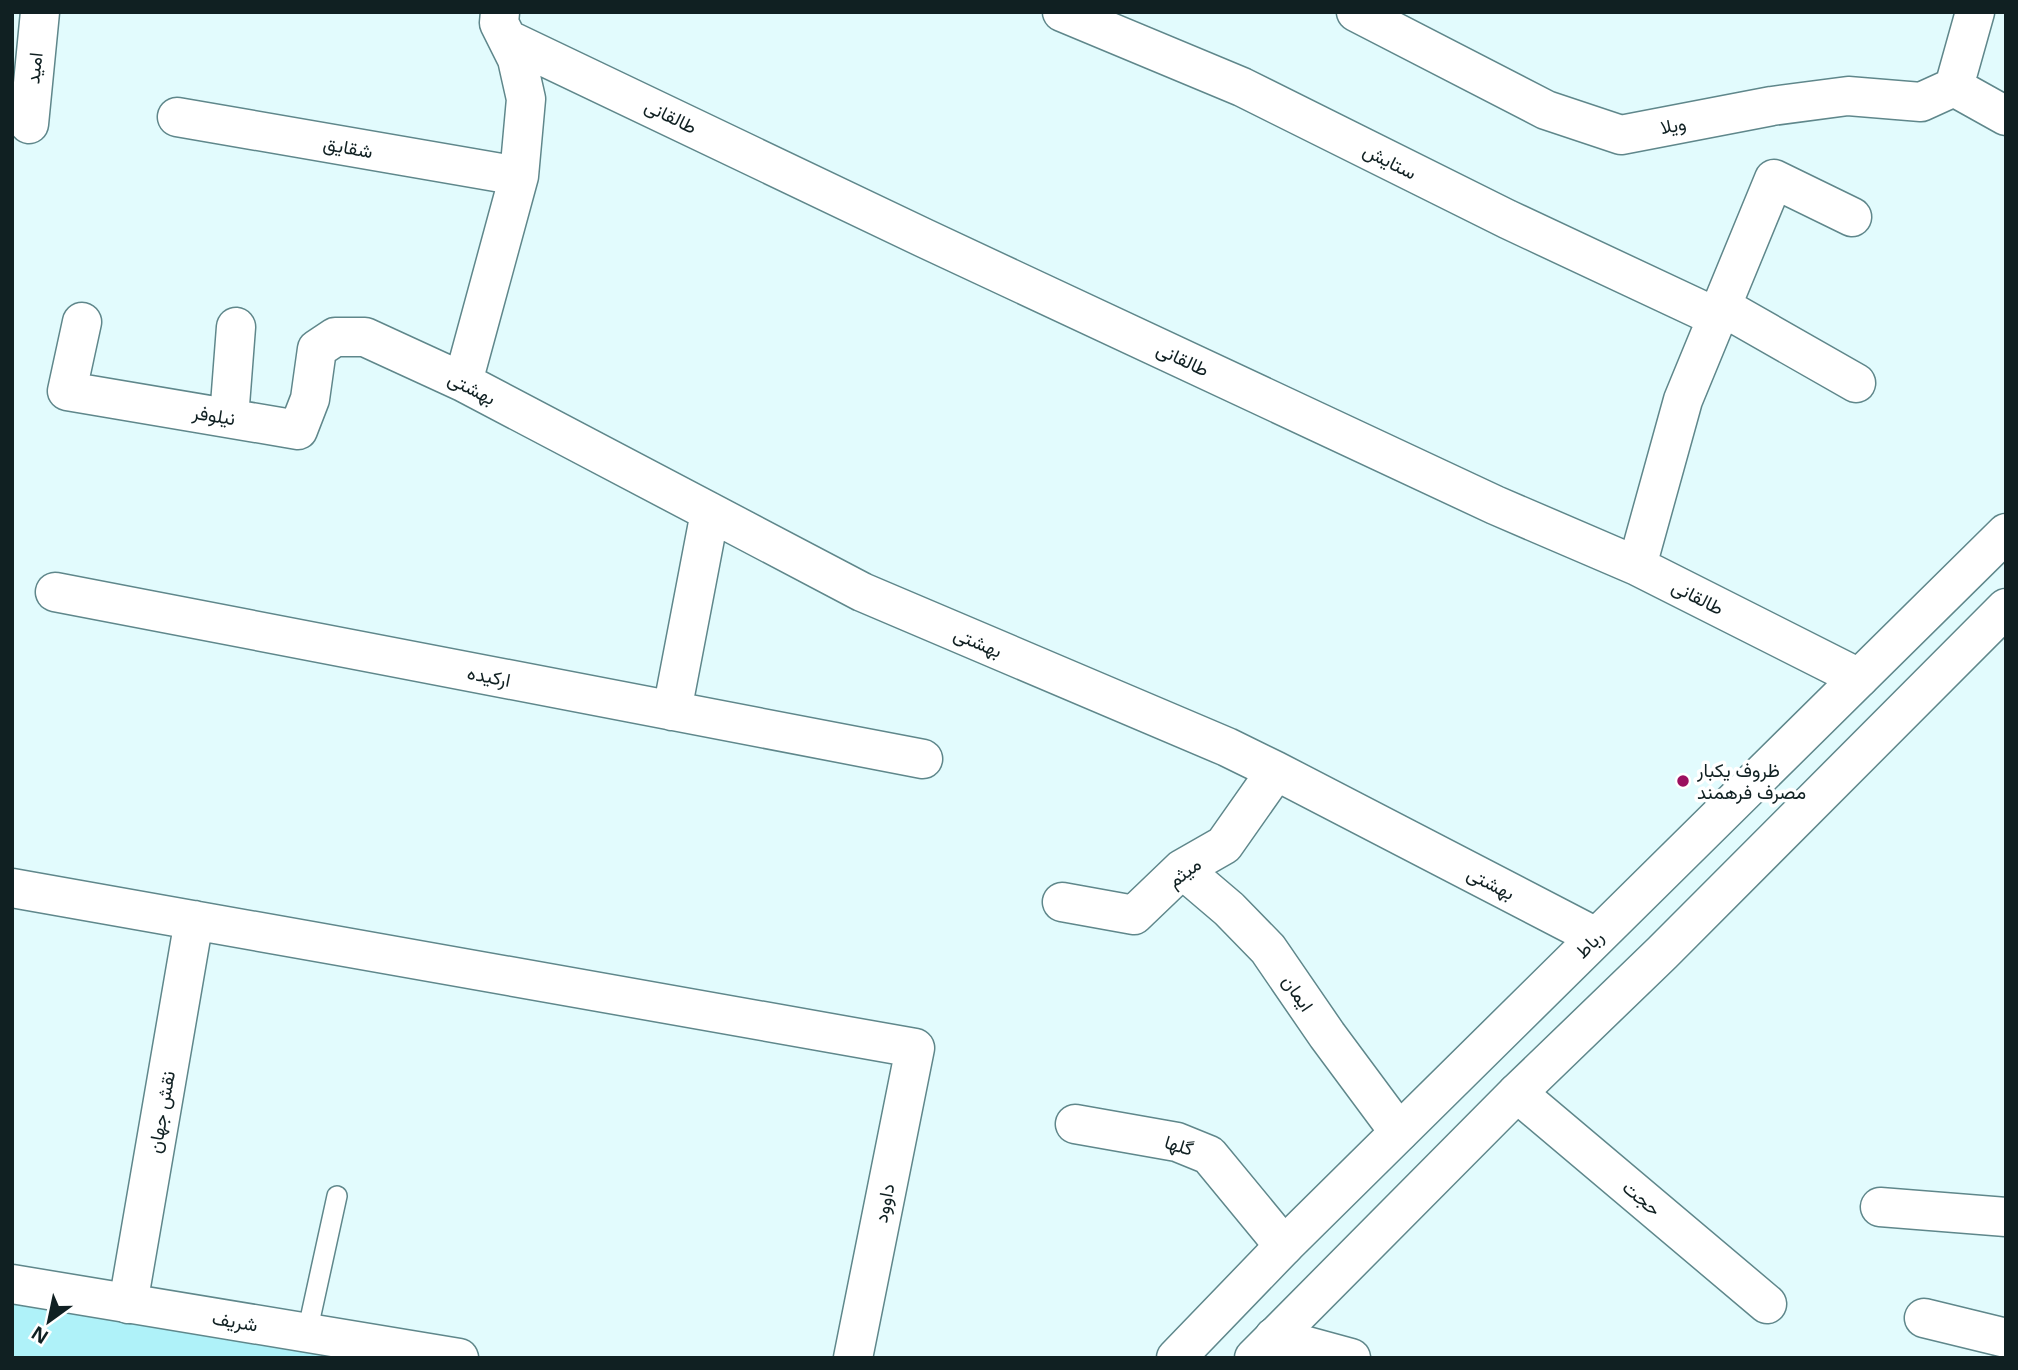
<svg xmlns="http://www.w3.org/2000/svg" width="2018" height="1370" font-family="'Open Sans',Vazirmatn,sans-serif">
<rect width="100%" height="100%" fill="#e2fbfd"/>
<path fill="#aff2f9" d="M 12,1301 L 391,1358 L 12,1358 Z"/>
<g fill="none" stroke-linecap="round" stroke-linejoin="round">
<defs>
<path id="service" d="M 307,1333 L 337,1196"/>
<path id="minor" d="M 1062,12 L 1242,87 L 1507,219 L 1716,317
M 1356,12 L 1546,110 L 1621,135 L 1772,106 L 1848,96 L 1921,102 L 1954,87 L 2006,116
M 507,39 L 924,238 L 1495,505 L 1637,566 L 1859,678
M 1954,87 L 1975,12
M 177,117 L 519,176
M 29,124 L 40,12
M 1721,306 L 1856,383
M 82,322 L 67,391 L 298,430 L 310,399 L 317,349 L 335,337 L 365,337 L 463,382 L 862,592 L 1227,747 L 1276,771 L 1596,937
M 463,382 L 519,176 L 526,99 L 517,59 L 499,23 L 500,12
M 229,418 L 236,327
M 1637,566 L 1683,400 L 1774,179 L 1852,217
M 55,592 L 923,759
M 672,711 L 710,512
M 1182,869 L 1229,909 L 1268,949 L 1327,1035 L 1399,1132
M 12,888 L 915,1048 L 853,1358
M 1062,902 L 1134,915 L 1182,869 L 1224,845 L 1276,771
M 1517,1093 L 1767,1304
M 1075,1124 L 1177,1142 L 1209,1155 L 1284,1246
M 1880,1207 L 2006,1217
M 128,1304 L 194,920
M 1924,1318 L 2006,1338"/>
<path id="tertiary" d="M 12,1284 L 459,1358
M 1274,1337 L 1351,1358"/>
<path id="secondary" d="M 1176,1358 L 1284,1246 L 2006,533
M 1254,1358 L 1517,1093 L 1662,953 L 2006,608"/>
</defs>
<use href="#service" stroke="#5f878b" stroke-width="22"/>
<use href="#minor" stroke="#5f878b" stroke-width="41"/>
<use href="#tertiary" stroke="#5f878b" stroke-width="41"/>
<use href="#secondary" stroke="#5f878b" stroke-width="41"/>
<use href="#service" stroke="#fff" stroke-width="19"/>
<use href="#minor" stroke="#fff" stroke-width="38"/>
<use href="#tertiary" stroke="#fff" stroke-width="38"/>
<use href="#secondary" stroke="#fff" stroke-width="38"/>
</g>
<circle fill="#9b0f5f" stroke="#fff" stroke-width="2.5" cx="1683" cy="781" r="7"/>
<g text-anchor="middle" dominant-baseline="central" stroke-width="7" stroke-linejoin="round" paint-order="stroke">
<g font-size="19" fill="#102022" stroke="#fff">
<text transform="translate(34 68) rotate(-84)">امید</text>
<text transform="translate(671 116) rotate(26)">طالقانی</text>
<text transform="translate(1673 125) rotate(-11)">ویلا</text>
<text transform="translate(348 147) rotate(10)">شقایق</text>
<text transform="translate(1390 161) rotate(27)">ستایش</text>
<text transform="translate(1183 359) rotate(25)">طالقانی</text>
<text transform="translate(472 388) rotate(27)">بهشتی</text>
<text transform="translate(214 415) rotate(9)">نیلوفر</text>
<text transform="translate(1698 597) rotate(27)">طالقانی</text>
<text transform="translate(978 642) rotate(23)">بهشتی</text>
<text transform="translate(489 676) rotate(11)">ارکیده</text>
<text transform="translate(1184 872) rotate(-37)">میثم</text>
<text transform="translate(1491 883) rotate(27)">بهشتی</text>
<text transform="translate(1589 944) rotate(-45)">رباط</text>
<text transform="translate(1298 993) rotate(56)">ایمان</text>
<text transform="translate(161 1112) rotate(-80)">نقش جهان</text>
<text transform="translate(1179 1145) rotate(17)">گلها</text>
<text transform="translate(1642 1198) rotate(40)">حجت</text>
<text transform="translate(884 1203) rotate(-79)">داوود</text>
<text transform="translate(235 1321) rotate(9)">شریف</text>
</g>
<g font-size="19" fill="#102022" stroke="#fff" text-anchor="start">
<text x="1697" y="770">ظروف یکبار<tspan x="1697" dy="22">مصرف فرهمند</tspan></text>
</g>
</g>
<rect width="2018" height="1370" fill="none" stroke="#102022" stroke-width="28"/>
<g transform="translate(49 1321) rotate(213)" stroke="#ffffff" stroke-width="5" paint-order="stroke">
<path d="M0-5L12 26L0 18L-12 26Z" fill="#102022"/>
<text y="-10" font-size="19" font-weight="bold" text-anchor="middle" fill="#102022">N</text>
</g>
</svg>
